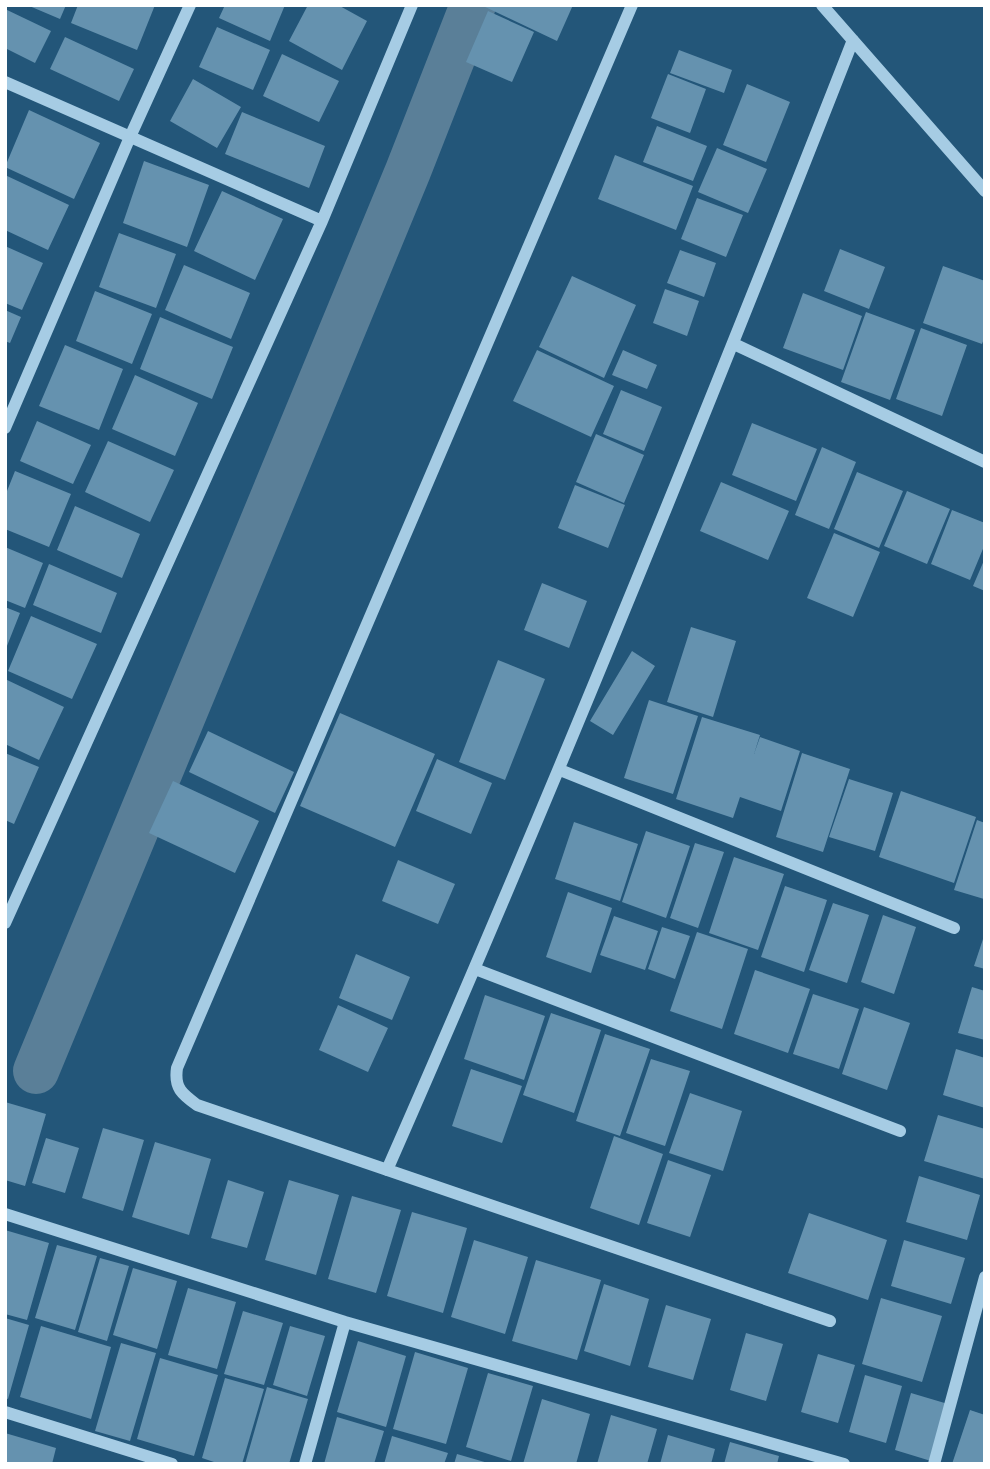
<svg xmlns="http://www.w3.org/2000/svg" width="990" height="1469" font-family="'DejaVu Sans',sans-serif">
<rect width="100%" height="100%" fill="#235679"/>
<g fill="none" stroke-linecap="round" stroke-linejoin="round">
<path stroke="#5a7f98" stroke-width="46" d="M 36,1071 L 408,171 L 473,5"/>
</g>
<path fill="#6592af" d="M 27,5 L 66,5 L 60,19 Z
M 78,5 L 155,5 L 137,50 L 71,23 Z
M 225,5 L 285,5 L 270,41 L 219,18 Z
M 308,5 L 338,5 L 367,21 L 342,70 L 289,41 Z
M 481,5 L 573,5 L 557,41 Z
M 5,9 L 51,31 L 35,63 L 5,48 Z
M 488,11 L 534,32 L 512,82 L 466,62 Z
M 217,27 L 270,50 L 253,90 L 199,67 Z
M 65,37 L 134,69 L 119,101 L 50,69 Z
M 679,50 L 732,70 L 724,93 L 670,73 Z
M 282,54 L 339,81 L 319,122 L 263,96 Z
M 668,74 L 706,89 L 690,133 L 651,118 Z
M 193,79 L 241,107 L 217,148 L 170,121 Z
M 747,84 L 790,102 L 766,162 L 723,145 Z
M 29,110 L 100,143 L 74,199 L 5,167 Z
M 242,112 L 325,146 L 309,188 L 225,154 Z
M 657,126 L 707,146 L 693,181 L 643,162 Z
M 717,148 L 767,169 L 748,213 L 698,192 Z
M 615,155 L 693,186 L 676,230 L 598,199 Z
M 144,161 L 209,185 L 187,247 L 123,223 Z
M 5,175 L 69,205 L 48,250 L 5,230 Z
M 222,191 L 283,219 L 255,280 L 194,251 Z
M 697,198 L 743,215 L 726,257 L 681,239 Z
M 119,233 L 176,254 L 156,308 L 99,287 Z
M 5,246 L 43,263 L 22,310 L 5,303 Z
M 840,249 L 885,267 L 869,309 L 824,291 Z
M 680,250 L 716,263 L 704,297 L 667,283 Z
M 184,265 L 250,293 L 231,339 L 165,310 Z
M 943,266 L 985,281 L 985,336 L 982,344 L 923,323 Z
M 572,276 L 636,305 L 604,378 L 539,347 Z
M 665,289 L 699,301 L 687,336 L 653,323 Z
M 95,291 L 152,314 L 132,364 L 76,341 Z
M 803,293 L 862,316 L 843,370 L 783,348 Z
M 5,310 L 21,317 L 10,343 L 5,341 Z
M 866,312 L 915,330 L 890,400 L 841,382 Z
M 160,317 L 233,347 L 212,399 L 140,369 Z
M 921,328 L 967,345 L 942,416 L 896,399 Z
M 65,345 L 123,369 L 99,430 L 39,406 Z
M 537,350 L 614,386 L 591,437 L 513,401 Z
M 623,350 L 657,365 L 647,389 L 612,375 Z
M 135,375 L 198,403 L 175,456 L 112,429 Z
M 621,390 L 662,407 L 644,451 L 603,434 Z
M 37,421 L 91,445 L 73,484 L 20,461 Z
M 752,423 L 817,449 L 796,501 L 732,475 Z
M 596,434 L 644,455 L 624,503 L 576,482 Z
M 108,441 L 174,470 L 150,522 L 85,492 Z
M 822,447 L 856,462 L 829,529 L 795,515 Z
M 15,471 L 71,494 L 49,547 L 5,529 L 5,496 Z
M 857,472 L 903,491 L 879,548 L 834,529 Z
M 721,482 L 789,511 L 768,560 L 700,531 Z
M 575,485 L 625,505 L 608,548 L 558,528 Z
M 907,491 L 950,509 L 927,564 L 884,546 Z
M 75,506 L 140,534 L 122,578 L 57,550 Z
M 952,510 L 985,523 L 985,544 L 970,580 L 931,564 Z
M 834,533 L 880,552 L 853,617 L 807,598 Z
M 5,547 L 43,563 L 25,608 L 5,600 Z
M 985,558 L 985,591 L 973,586 Z
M 49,564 L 117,593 L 101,633 L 33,605 Z
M 542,583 L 587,601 L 569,648 L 524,630 Z
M 5,607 L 20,613 L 5,651 Z
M 31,616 L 97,644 L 72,699 L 8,671 Z
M 691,627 L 736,641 L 713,717 L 667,702 Z
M 632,651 L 655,666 L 613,735 L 590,721 Z
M 498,660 L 545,679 L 505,780 L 459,762 Z
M 5,679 L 64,707 L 39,760 L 5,744 Z
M 649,700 L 698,716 L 673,794 L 624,778 Z
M 340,713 L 435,754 L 395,847 L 300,806 Z
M 702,717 L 760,735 L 754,754 L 760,737 L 800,751 L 781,811 L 740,797 L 733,818 L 676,799 Z
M 208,731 L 294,772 L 275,813 L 189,772 Z
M 5,753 L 39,767 L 14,824 L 5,820 Z
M 802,753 L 850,769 L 823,852 L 776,837 Z
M 437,759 L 492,783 L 471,834 L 416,811 Z
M 849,779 L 893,793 L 875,851 L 829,837 Z
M 173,781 L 259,821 L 235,873 L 149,833 Z
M 901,791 L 976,817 L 954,883 L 879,857 Z
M 977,820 L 985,823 L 984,899 L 954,890 Z
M 574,822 L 638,844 L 620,901 L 555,879 Z
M 646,831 L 690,846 L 666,918 L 622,902 Z
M 695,843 L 724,852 L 698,928 L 670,918 Z
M 734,857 L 784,874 L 758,950 L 709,933 Z
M 398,860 L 455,884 L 438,924 L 382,901 Z
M 785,886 L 827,900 L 804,972 L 761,957 Z
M 568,892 L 612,908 L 591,973 L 546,957 Z
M 833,903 L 869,915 L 847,983 L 809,970 Z
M 883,915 L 916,927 L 894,994 L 861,982 Z
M 614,916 L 658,931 L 645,970 L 600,955 Z
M 662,927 L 690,936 L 675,979 L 648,969 Z
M 697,932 L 748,949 L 722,1029 L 670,1011 Z
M 985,933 L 985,969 L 974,966 Z
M 356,954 L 410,977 L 392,1020 L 339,998 Z
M 755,970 L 810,989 L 788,1053 L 734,1034 Z
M 972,987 L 985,991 L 985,1040 L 958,1033 Z
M 813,994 L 859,1009 L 839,1069 L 793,1054 Z
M 485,995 L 545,1016 L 524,1080 L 464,1059 Z
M 338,1005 L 388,1028 L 368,1072 L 319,1050 Z
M 864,1007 L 910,1023 L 887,1090 L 842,1074 Z
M 551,1013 L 601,1030 L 574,1113 L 523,1095 Z
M 605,1034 L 650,1049 L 620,1136 L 576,1121 Z
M 956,1049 L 985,1058 L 985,1108 L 943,1095 Z
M 651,1059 L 690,1071 L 665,1146 L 626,1133 Z
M 471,1069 L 522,1086 L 502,1143 L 452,1126 Z
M 690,1093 L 742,1111 L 723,1171 L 669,1153 Z
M 5,1102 L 46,1114 L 25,1186 L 5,1180 Z
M 938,1115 L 985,1129 L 985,1179 L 924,1161 Z
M 103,1128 L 144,1140 L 123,1211 L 82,1198 Z
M 614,1136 L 663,1154 L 639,1225 L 590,1208 Z
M 46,1138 L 79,1148 L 65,1193 L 32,1183 Z
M 155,1142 L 211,1159 L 189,1235 L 132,1217 Z
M 668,1160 L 711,1175 L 690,1237 L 647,1223 Z
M 919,1176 L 980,1195 L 967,1240 L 906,1222 Z
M 228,1180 L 264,1192 L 247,1248 L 211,1238 Z
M 289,1180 L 339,1195 L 316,1275 L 265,1260 Z
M 352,1196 L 401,1210 L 376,1293 L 328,1279 Z
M 412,1212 L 467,1228 L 443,1313 L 387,1296 Z
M 809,1213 L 887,1240 L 868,1300 L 788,1273 Z
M 5,1230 L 49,1243 L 27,1320 L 5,1314 Z
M 474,1240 L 528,1257 L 505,1334 L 451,1317 Z
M 904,1240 L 965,1258 L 951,1304 L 891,1286 Z
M 57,1245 L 97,1256 L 75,1330 L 35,1318 Z
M 100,1258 L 129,1266 L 107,1341 L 78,1332 Z
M 536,1260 L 601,1280 L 577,1360 L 512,1341 Z
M 133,1268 L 177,1281 L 157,1349 L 113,1335 Z
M 604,1284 L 649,1299 L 630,1366 L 584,1351 Z
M 188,1288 L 236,1302 L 217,1369 L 168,1355 Z
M 881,1298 L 942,1316 L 922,1382 L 862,1364 Z
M 666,1305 L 711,1319 L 693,1380 L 648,1367 Z
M 243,1311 L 283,1323 L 264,1385 L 224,1374 Z
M 5,1318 L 29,1325 L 8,1399 L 5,1398 Z
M 41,1326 L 111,1347 L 91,1419 L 20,1397 Z
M 290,1326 L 325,1336 L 307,1396 L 273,1385 Z
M 746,1333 L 783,1344 L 766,1401 L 730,1390 Z
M 358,1341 L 406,1356 L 386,1427 L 337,1412 Z
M 121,1343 L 156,1353 L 130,1441 L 95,1431 Z
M 415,1352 L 468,1368 L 446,1444 L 393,1429 Z
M 818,1354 L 855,1365 L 838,1423 L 801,1412 Z
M 160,1358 L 218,1375 L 194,1456 L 137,1439 Z
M 488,1373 L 533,1386 L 511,1461 L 466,1447 Z
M 865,1375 L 902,1386 L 886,1443 L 849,1432 Z
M 225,1378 L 264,1389 L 242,1464 L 220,1464 L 202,1458 Z
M 267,1387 L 308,1399 L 289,1464 L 245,1464 Z
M 911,1393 L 948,1404 L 931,1461 L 895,1450 Z
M 542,1399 L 590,1414 L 576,1464 L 523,1464 Z
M 970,1410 L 985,1415 L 985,1464 L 952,1464 Z
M 611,1415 L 657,1429 L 647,1464 L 597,1464 Z
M 337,1417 L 384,1431 L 374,1464 L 324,1464 Z
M 5,1433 L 56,1448 L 52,1464 L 5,1464 Z
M 668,1435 L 715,1449 L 711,1464 L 660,1464 Z
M 392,1436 L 448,1453 L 444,1464 L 384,1464 Z
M 730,1442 L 779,1456 L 777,1464 L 724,1464 Z
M 457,1454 L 488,1463 L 488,1464 L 454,1464 Z"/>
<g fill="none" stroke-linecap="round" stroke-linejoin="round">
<path stroke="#a6cce4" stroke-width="12" d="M 632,5 L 177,1068 C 174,1088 182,1094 197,1105 L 830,1321
M 822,5 L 985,191
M 5,82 L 322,221
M 734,344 L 985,462
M 5,428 L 130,137 L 190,5
M 560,770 L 954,928
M 5,923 L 322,221 L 412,5
M 475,969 L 900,1131
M 387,1170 C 551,797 704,420 853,40
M 5,1214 L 345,1322 L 844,1464
M 5,1412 L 172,1464
M 305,1464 L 345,1322
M 934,1464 L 985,1277"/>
</g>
<rect width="990" height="1469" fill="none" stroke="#ffffff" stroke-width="14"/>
</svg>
